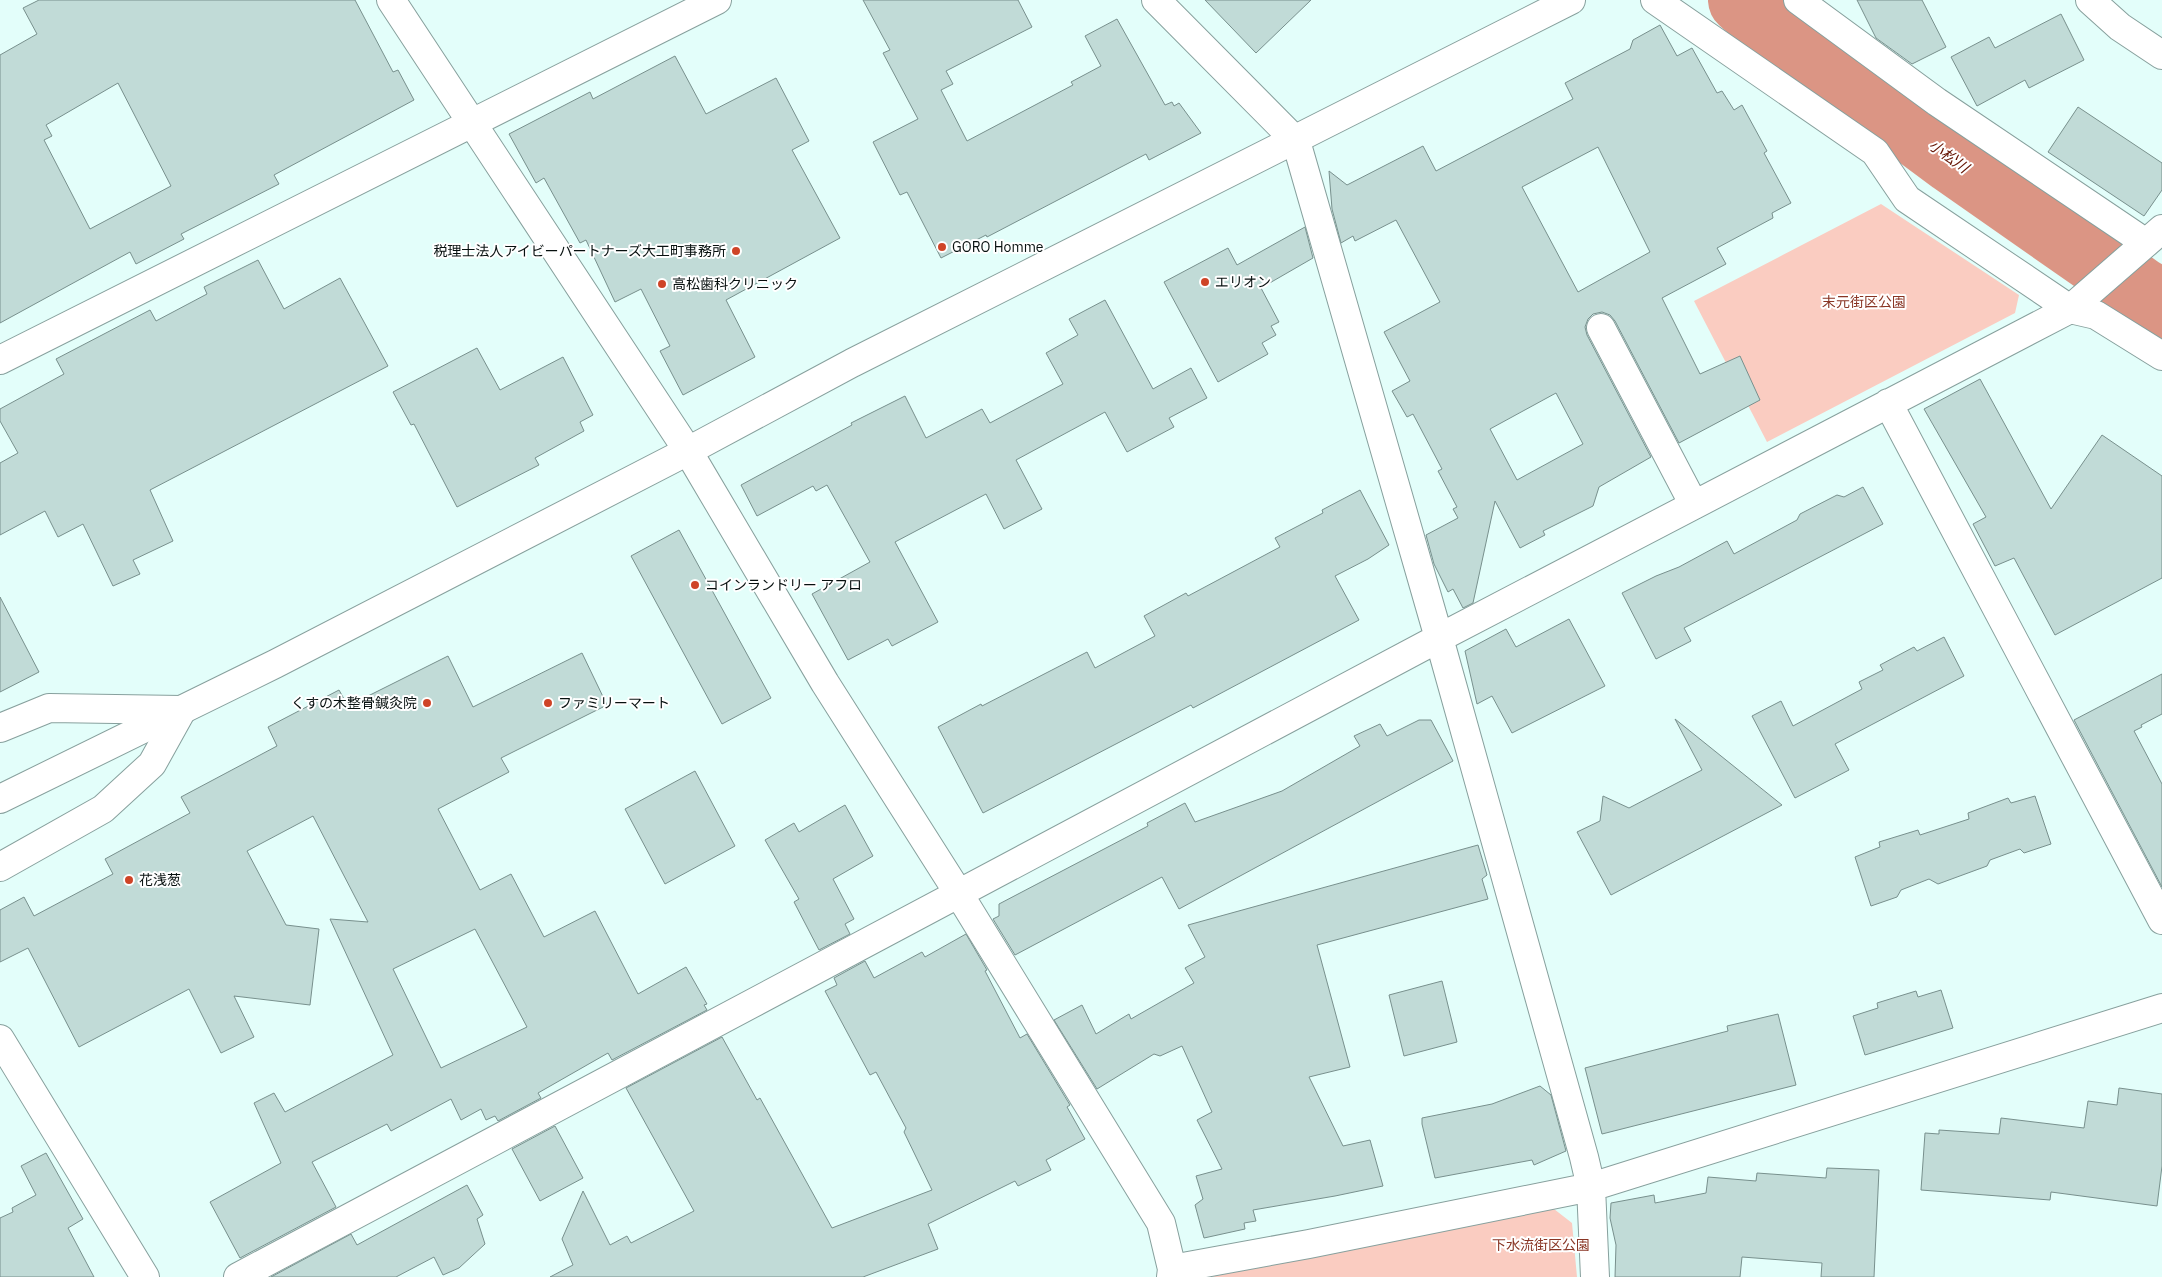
<svg xmlns="http://www.w3.org/2000/svg" width="2162" height="1277" font-family="'IBM Plex Sans','Noto Sans JP',sans-serif">
<rect width="100%" height="100%" fill="#e3fefa"/>
<path fill="#faccc1" d="M 1881,204 L 2019,295 L 2015,313 L 1767,442 L 1694,301 Z
M 1554,1209 L 1572,1223 L 1577,1277 L 1210,1277 Z"/>
<g fill="none" stroke-linecap="round" stroke-linejoin="round">
<path stroke="#db9584" stroke-width="68" d="M 1742,0 L 1762,18 L 1953,160 L 2142,292 L 2162,304"/>
</g>
<path fill="#c1dbd7" stroke="#78908d" fill-rule="evenodd" d="M 39,0 L 355,0 L 393,72 L 398,70 L 414,100 L 274,175 L 279,184 L 181,234 L 184,239 L 136,264 L 130,252 L 0,323 L 0,55 L 37,34 L 23,8 ZM 118,83 L 171,186 L 90,229 L 44,140 L 52,136 L 46,125 Z
M 863,0 L 1018,0 L 1032,27 L 946,71 L 953,84 L 941,90 L 967,141 L 1073,85 L 1071,82 L 1101,66 L 1085,36 L 1117,19 L 1165,105 L 1172,102 L 1174,106 L 1179,103 L 1201,133 L 1149,160 L 1146,154 L 987,237 L 986,235 L 941,258 L 907,192 L 900,195 L 873,142 L 918,119 L 883,53 L 890,50 Z
M 1205,0 L 1311,0 L 1256,53 Z
M 1857,0 L 1922,0 L 1946,47 L 1912,64 L 1876,38 Z
M 2061,14 L 2084,60 L 2029,88 L 2025,80 L 1977,106 L 1951,57 L 1989,37 L 1995,48 Z
M 1660,25 L 1677,56 L 1692,48 L 1717,93 L 1722,91 L 1734,110 L 1742,105 L 1767,151 L 1764,153 L 1791,203 L 1772,213 L 1773,218 L 1717,248 L 1726,264 L 1662,298 L 1700,374 L 1740,356 L 1760,400 L 1679,443 L 1615,321 L 1610,315 L 1602,312 L 1593,314 L 1588,319 L 1585,327 L 1587,335 L 1651,457 L 1599,487 L 1593,506 L 1543,531 L 1545,535 L 1520,548 L 1495,501 L 1473,603 L 1463,608 L 1453,589 L 1448,592 L 1434,564 L 1426,535 L 1458,518 L 1453,509 L 1457,507 L 1438,471 L 1442,469 L 1413,414 L 1407,417 L 1392,391 L 1410,381 L 1384,332 L 1440,302 L 1396,220 L 1355,241 L 1353,236 L 1341,243 L 1332,209 L 1329,171 L 1347,185 L 1423,146 L 1436,171 L 1573,99 L 1565,83 L 1630,49 L 1633,40 ZM 1598,147 L 1650,252 L 1578,292 L 1522,187 ZM 1556,393 L 1583,444 L 1517,480 L 1490,429 Z
M 675,56 L 706,114 L 776,78 L 809,141 L 792,150 L 840,238 L 726,300 L 755,357 L 683,395 L 660,351 L 670,346 L 641,289 L 615,302 L 586,240 L 580,243 L 544,178 L 536,183 L 509,134 L 590,92 L 593,99 Z
M 2078,107 L 2162,163 L 2162,190 L 2144,216 L 2048,152 Z
M 1305,227 L 1313,258 L 1261,288 L 1279,322 L 1271,326 L 1276,335 L 1262,343 L 1268,354 L 1218,382 L 1164,282 L 1228,248 L 1237,265 Z
M 258,260 L 284,309 L 340,278 L 388,366 L 150,490 L 173,541 L 133,560 L 140,574 L 113,586 L 83,524 L 58,537 L 45,511 L 0,535 L 0,463 L 18,453 L 0,421 L 0,409 L 64,374 L 56,359 L 150,310 L 156,321 L 207,294 L 204,287 Z
M 1105,300 L 1153,389 L 1191,368 L 1207,398 L 1169,418 L 1174,427 L 1127,452 L 1105,412 L 1016,460 L 1042,509 L 1004,529 L 986,494 L 895,542 L 938,622 L 892,646 L 888,639 L 848,660 L 812,594 L 870,562 L 827,485 L 816,491 L 813,486 L 757,516 L 741,485 L 852,425 L 851,423 L 905,396 L 926,438 L 982,409 L 990,423 L 1063,384 L 1046,353 L 1078,335 L 1069,319 Z
M 477,348 L 500,390 L 563,357 L 593,415 L 580,422 L 584,431 L 535,458 L 539,465 L 457,507 L 414,424 L 411,425 L 393,392 Z
M 1980,379 L 2051,509 L 2102,435 L 2162,476 L 2162,578 L 2055,635 L 2014,558 L 1995,566 L 1973,524 L 1986,517 L 1924,409 Z
M 1863,487 L 1883,524 L 1684,628 L 1691,641 L 1656,659 L 1622,593 L 1656,576 L 1679,567 L 1727,541 L 1734,554 L 1797,520 L 1800,514 L 1837,495 L 1844,497 Z
M 1360,490 L 1389,545 L 1368,559 L 1335,576 L 1359,620 L 1193,708 L 1191,705 L 983,813 L 938,727 L 981,704 L 982,706 L 1087,652 L 1095,668 L 1155,636 L 1144,616 L 1186,593 L 1188,596 L 1280,547 L 1275,538 L 1323,513 L 1322,510 Z
M 679,530 L 771,698 L 722,724 L 631,556 Z
M 0,597 L 39,672 L 0,692 Z
M 1569,619 L 1605,686 L 1512,733 L 1492,696 L 1477,704 L 1465,651 L 1506,629 L 1516,647 Z
M 1944,637 L 1964,676 L 1835,744 L 1849,770 L 1795,798 L 1752,716 L 1781,701 L 1793,726 L 1862,689 L 1859,682 L 1883,670 L 1880,665 L 1914,647 L 1917,651 Z
M 582,653 L 607,705 L 501,758 L 509,772 L 438,809 L 480,890 L 511,874 L 544,937 L 595,911 L 638,994 L 686,967 L 707,1004 L 704,1005 L 707,1010 L 612,1060 L 608,1053 L 538,1093 L 541,1098 L 498,1121 L 495,1116 L 486,1120 L 481,1109 L 461,1120 L 451,1099 L 391,1131 L 387,1124 L 312,1162 L 336,1207 L 240,1258 L 210,1202 L 281,1163 L 254,1103 L 274,1093 L 285,1112 L 393,1055 L 330,919 L 368,922 L 313,816 L 247,851 L 286,925 L 319,929 L 310,1005 L 234,996 L 254,1037 L 221,1053 L 189,989 L 79,1047 L 28,948 L 0,962 L 0,910 L 24,897 L 34,916 L 113,874 L 105,859 L 190,813 L 181,797 L 277,746 L 268,727 L 339,690 L 348,706 L 448,656 L 473,707 ZM 475,929 L 527,1027 L 441,1068 L 393,969 Z
M 2162,674 L 2162,714 L 2141,725 L 2142,727 L 2134,731 L 2162,784 L 2162,887 L 2074,720 Z
M 1675,719 L 1782,805 L 1611,895 L 1577,832 L 1600,821 L 1603,796 L 1629,808 L 1702,770 Z
M 1419,720 L 1431,720 L 1453,761 L 1179,909 L 1162,877 L 1015,955 L 993,919 L 999,916 L 999,904 L 1148,826 L 1147,823 L 1185,803 L 1195,822 L 1282,791 L 1360,746 L 1354,736 L 1380,724 L 1387,736 Z
M 695,771 L 735,846 L 665,884 L 625,809 Z
M 2035,796 L 2051,844 L 2024,853 L 2020,849 L 1990,860 L 1987,866 L 1938,884 L 1929,879 L 1901,890 L 1897,897 L 1871,906 L 1855,857 L 1880,847 L 1879,842 L 1918,830 L 1920,835 L 1969,819 L 1968,813 L 2008,798 L 2011,803 Z
M 845,805 L 873,856 L 833,879 L 854,919 L 845,924 L 850,934 L 819,950 L 794,902 L 799,899 L 765,840 L 794,823 L 799,832 Z
M 1478,845 L 1487,875 L 1482,879 L 1488,899 L 1317,945 L 1350,1067 L 1309,1077 L 1343,1146 L 1370,1140 L 1383,1186 L 1335,1196 L 1253,1210 L 1256,1221 L 1244,1223 L 1245,1229 L 1204,1238 L 1195,1205 L 1203,1199 L 1196,1176 L 1222,1169 L 1197,1120 L 1212,1112 L 1182,1046 L 1160,1056 L 1154,1054 L 1097,1089 L 1054,1020 L 1082,1005 L 1096,1034 L 1129,1014 L 1131,1019 L 1194,983 L 1185,968 L 1205,957 L 1188,925 Z
M 966,934 L 987,970 L 985,971 L 1020,1038 L 1027,1034 L 1070,1105 L 1067,1107 L 1085,1139 L 1046,1160 L 1051,1170 L 1018,1186 L 1015,1181 L 928,1224 L 938,1249 L 863,1277 L 550,1277 L 573,1265 L 562,1239 L 583,1191 L 610,1245 L 627,1236 L 631,1243 L 694,1211 L 626,1088 L 722,1037 L 757,1100 L 760,1098 L 832,1228 L 932,1190 L 904,1132 L 906,1128 L 876,1072 L 870,1075 L 825,991 L 837,985 L 834,978 L 865,961 L 874,978 L 922,952 L 925,957 Z
M 1442,981 L 1457,1042 L 1404,1056 L 1389,995 Z
M 1941,990 L 1953,1028 L 1865,1055 L 1853,1016 L 1878,1008 L 1877,1003 L 1916,991 L 1918,997 Z
M 1778,1014 L 1796,1085 L 1602,1134 L 1585,1068 L 1728,1031 L 1727,1026 Z
M 1540,1086 L 1551,1095 L 1566,1151 L 1534,1165 L 1532,1160 L 1435,1178 L 1422,1124 L 1422,1118 L 1492,1104 Z
M 2119,1088 L 2162,1094 L 2162,1166 L 2157,1206 L 2051,1192 L 2050,1200 L 1921,1190 L 1925,1133 L 1939,1134 L 1939,1130 L 1999,1134 L 2001,1118 L 2084,1128 L 2088,1101 L 2117,1105 Z
M 555,1126 L 583,1178 L 540,1201 L 512,1149 Z
M 46,1153 L 83,1219 L 68,1228 L 94,1277 L 0,1277 L 0,1218 L 13,1212 L 12,1208 L 36,1195 L 21,1166 Z
M 1827,1168 L 1879,1170 L 1874,1277 L 1821,1277 L 1822,1263 L 1742,1257 L 1740,1277 L 1615,1277 L 1616,1245 L 1610,1218 L 1611,1203 L 1654,1195 L 1655,1203 L 1706,1193 L 1708,1177 L 1756,1181 L 1757,1173 L 1826,1178 Z
M 467,1185 L 483,1215 L 477,1219 L 485,1244 L 459,1268 L 443,1275 L 434,1257 L 396,1277 L 271,1277 L 351,1234 L 357,1245 Z"/>
<g fill="none" stroke-linecap="round" stroke-linejoin="round">
<defs>
<path id="minor" d="M 391,0 L 688,451 L 825,683 L 959,894 L 1161,1223 L 1172,1269 L 1171,1277
M 1156,0 L 1296,141 L 1439,638 L 1584,1157 L 1591,1187 L 1595,1277
M 1655,0 L 1875,152 L 1907,199 L 2070,309 L 2096,315 L 2162,356
M 1798,0 L 1937,102 L 2146,243
M 2090,0 L 2120,27 L 2162,55
M 1601,328 L 1694,505
M 0,360 L 717,0
M 1888,403 L 2162,920
M 0,728 L 49,708 L 182,710 L 152,764 L 103,809 L 0,867
M 0,1039 L 145,1277
M 1172,1269 L 1309,1244 L 1591,1187 L 2162,1008
M 238,1277 L 1439,638 L 2070,309 L 2162,229"/>
<path id="tertiary" d="M 0,799 L 275,664 L 688,451 L 852,363 L 1571,0"/>
</defs>
<use href="#minor" stroke="#87a09d" stroke-width="30"/>
<use href="#tertiary" stroke="#87a09d" stroke-width="30"/>
<use href="#minor" stroke="#fff" stroke-width="28"/>
<use href="#tertiary" stroke="#fff" stroke-width="28"/>
</g>
<g fill="#cf4427" stroke="#fff" stroke-width="2">
<circle cx="942" cy="247" r="5"/>
<circle cx="736" cy="251" r="5"/>
<circle cx="1205" cy="282" r="5"/>
<circle cx="662" cy="284" r="5"/>
<circle cx="695" cy="585" r="5"/>
<circle cx="427" cy="703" r="5"/>
<circle cx="548" cy="703" r="5"/>
<circle cx="129" cy="880" r="5"/>
</g>
<g text-anchor="middle" dominant-baseline="central" stroke-width="4" stroke-linejoin="round" paint-order="stroke">
<g font-size="14" fill="#07100f" stroke="#fff" text-anchor="start">
<text x="952" y="247">GORO Homme</text>
<text x="726" y="251" text-anchor="end">税理士法人アイビーパートナーズ大工町事務所</text>
<text x="1215" y="282">エリオン</text>
<text x="672" y="284">高松歯科クリニック</text>
<text x="705" y="585">コインランドリー アフロ</text>
<text x="417" y="703" text-anchor="end">くすの木整骨鍼灸院</text>
<text x="558" y="703">ファミリーマート</text>
<text x="139" y="880">花浅葱</text>
</g>
<g font-size="14" fill="#893524" stroke="#fff">
<text x="1864" y="302">末元街区公園</text>
<text x="1541" y="1245">下水流街区公園</text>
</g>
<g font-size="15" font-style="italic" fill="#641100" stroke="#fff">
<text transform="translate(1949 156) rotate(36)">小松川</text>
</g>
</g>
</svg>
